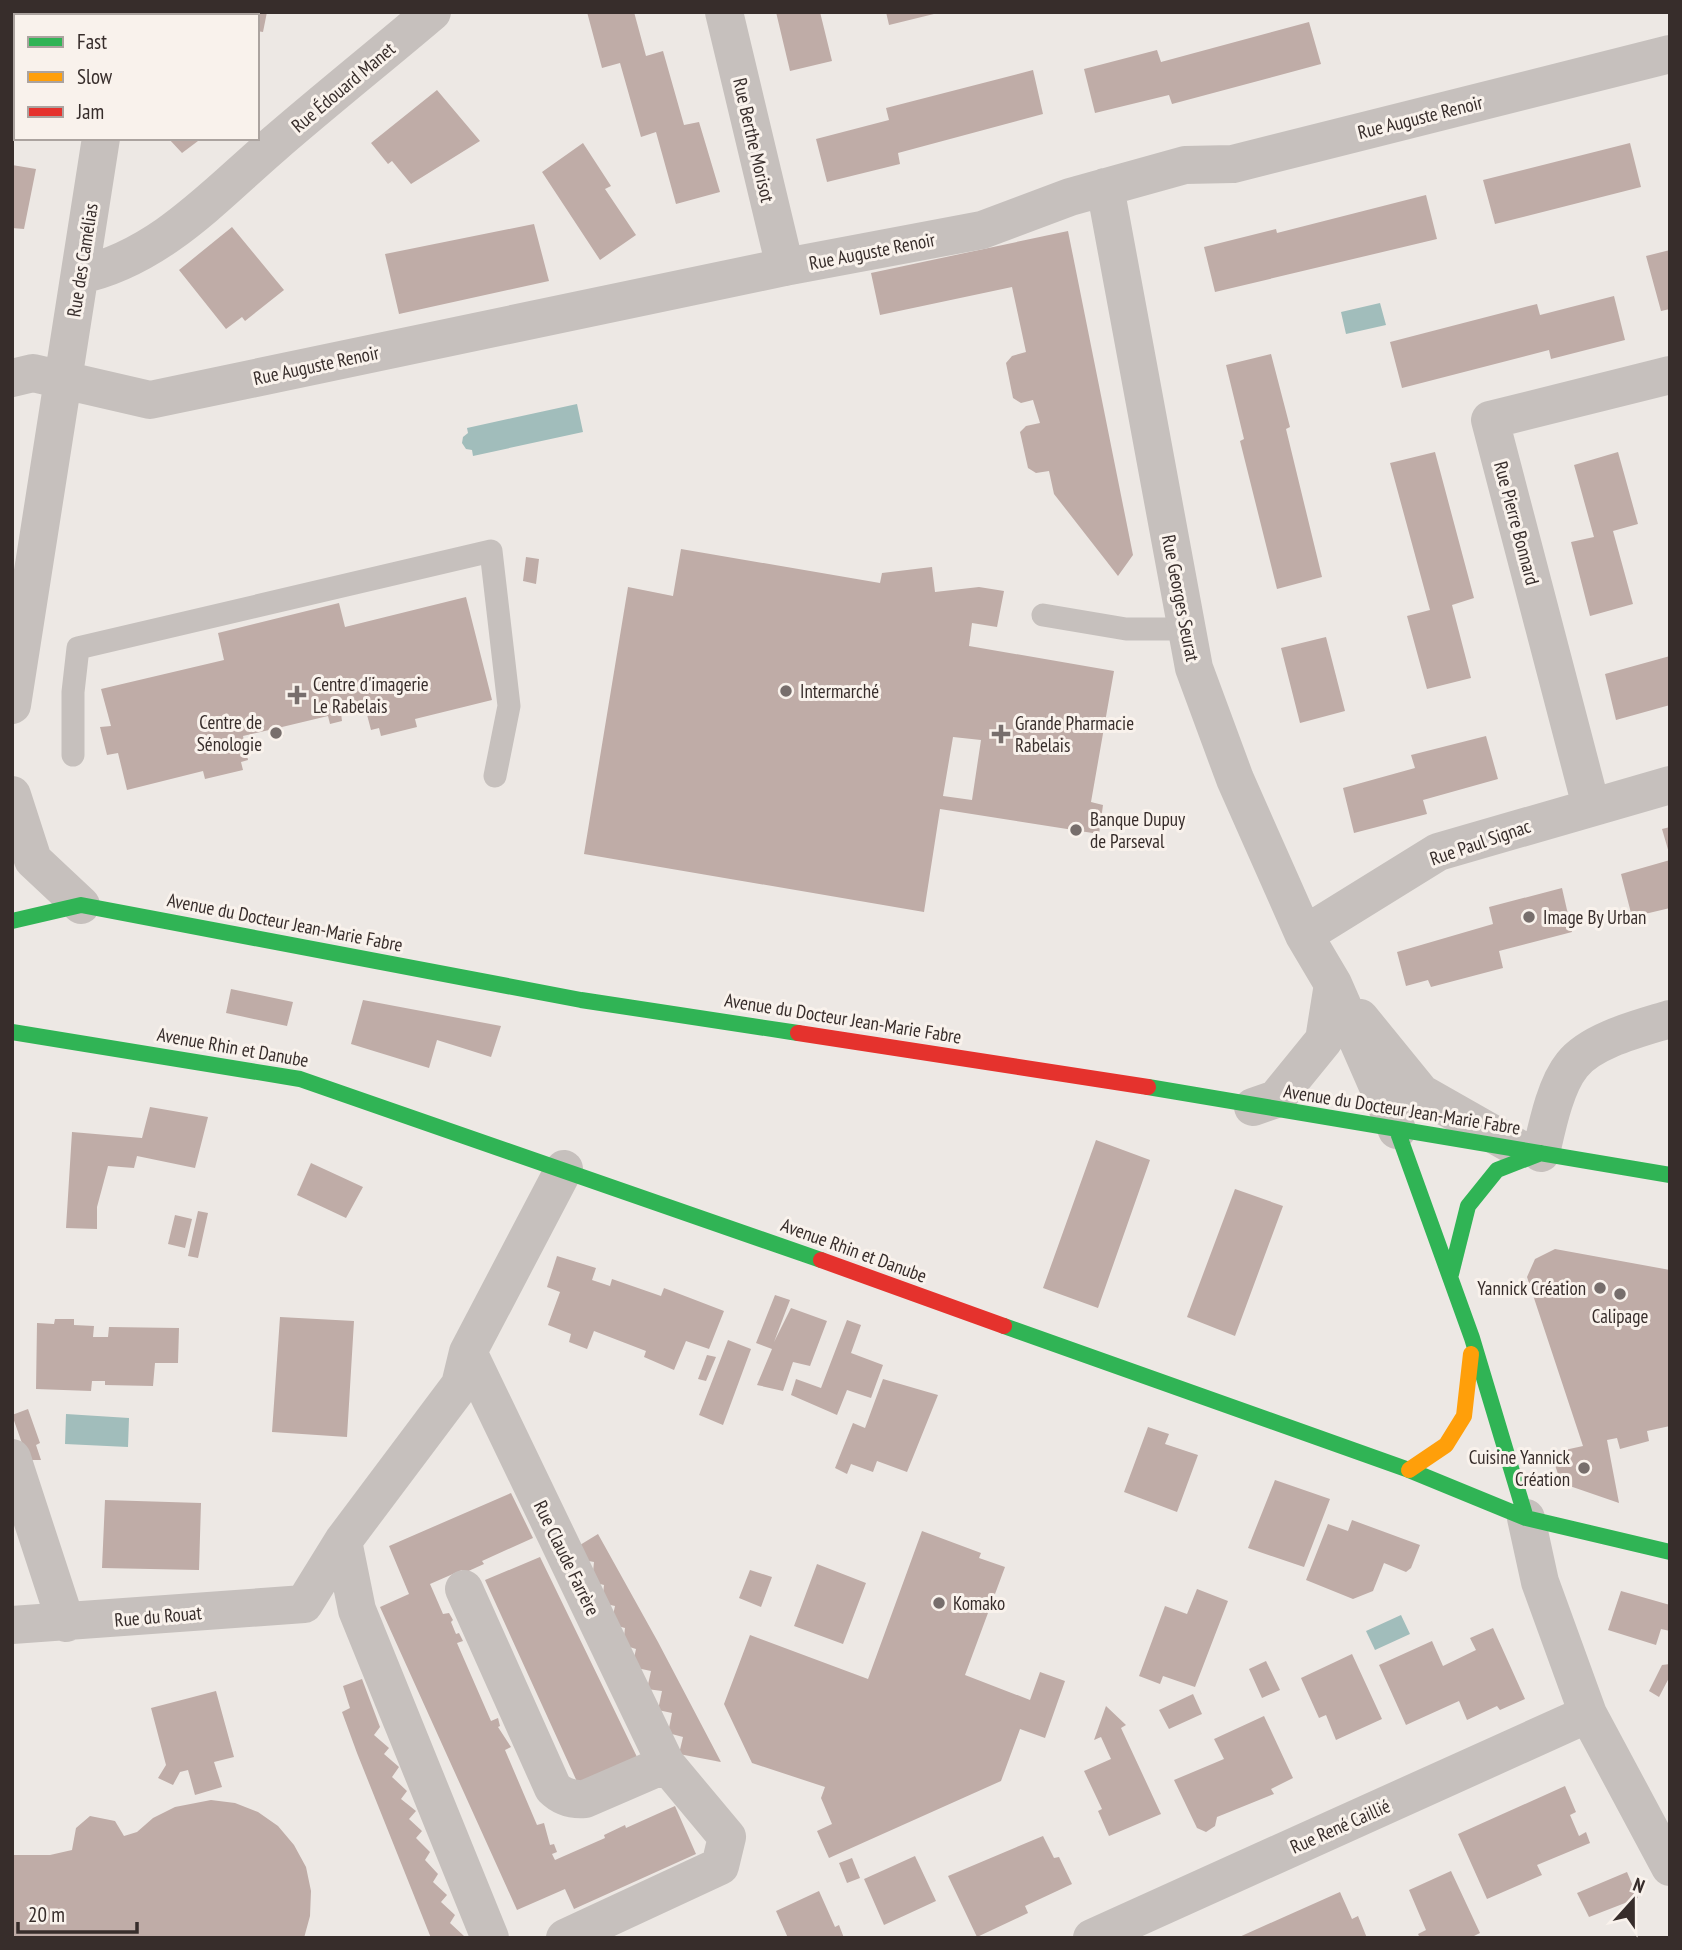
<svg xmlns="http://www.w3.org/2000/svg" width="1682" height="1950" font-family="'PT Sans Narrow',sans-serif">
<rect width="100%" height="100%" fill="#ede8e4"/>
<path fill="#a1bdbb" d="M 1380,303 L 1386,325 L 1346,334 L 1341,312 Z
M 577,404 L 583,432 L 473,456 L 472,450 L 466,449 L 462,443 L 463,437 L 468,433 L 467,428 Z
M 66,1414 L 129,1418 L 128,1447 L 65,1444 Z
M 1401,1615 L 1410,1634 L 1375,1650 L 1366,1631 Z"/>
<path fill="#bfaca7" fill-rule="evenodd" d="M 13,12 L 29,14 L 16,16 L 16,87 L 12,87 Z
M 211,12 L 267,12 L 263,32 L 257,31 L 257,16 L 210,16 Z
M 587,12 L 634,12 L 646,56 L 663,51 L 684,125 L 699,122 L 720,192 L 676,204 L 656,132 L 641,137 L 620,63 L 602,68 Z
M 776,12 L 820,12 L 832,61 L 790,71 Z
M 886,12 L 938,12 L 938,13 L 889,25 Z
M 1309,22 L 1321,64 L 1172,104 L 1169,95 L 1095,113 L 1084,69 L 1157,50 L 1161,62 Z
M 1033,70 L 1043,114 L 898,153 L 900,164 L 827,182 L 816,139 L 889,120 L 886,108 Z
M 437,90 L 480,141 L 411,184 L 392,161 L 388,164 L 371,143 Z
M 168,138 L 202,138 L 182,153 Z
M 583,143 L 611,186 L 605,189 L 636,235 L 600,260 L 542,172 Z
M 1630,143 L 1641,187 L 1495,224 L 1483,180 Z
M 12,165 L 36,169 L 24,229 L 12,228 Z
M 1426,195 L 1437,239 L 1215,292 L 1204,247 L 1276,229 L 1277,233 Z
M 534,224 L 549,281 L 399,314 L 385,254 Z
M 232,227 L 284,290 L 245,321 L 242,317 L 226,329 L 179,270 Z
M 1068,231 L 1133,555 L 1118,576 L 1054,494 L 1049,471 L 1036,473 L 1028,468 L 1020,432 L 1026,426 L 1040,423 L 1033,400 L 1021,403 L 1013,398 L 1006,363 L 1012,356 L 1026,352 L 1012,287 L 880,315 L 871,273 Z
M 1670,250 L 1670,309 L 1661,311 L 1646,256 Z
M 1614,296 L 1625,340 L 1551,359 L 1549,350 L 1402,388 L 1390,342 L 1537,304 L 1540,315 Z
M 1271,354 L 1290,427 L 1286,429 L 1322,577 L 1277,589 L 1240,441 L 1244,439 L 1226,365 Z
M 1435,452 L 1474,598 L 1452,605 L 1471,678 L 1427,689 L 1407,616 L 1430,610 L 1390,463 Z
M 1618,452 L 1638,524 L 1613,531 L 1633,604 L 1590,616 L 1571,542 L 1594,537 L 1574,465 Z
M 681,549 L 880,583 L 882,573 L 932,567 L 935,592 L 979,587 L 1004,591 L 997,627 L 972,623 L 969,646 L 1114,671 L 1091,802 L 1103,805 L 1099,834 L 940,809 L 924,912 L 584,854 L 628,587 L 673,596 ZM 953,737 L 981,740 L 972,800 L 943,796 Z
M 526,557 L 539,559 L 536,584 L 523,581 Z
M 466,597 L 492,700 L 415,719 L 417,727 L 381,736 L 379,728 L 371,730 L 365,707 L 341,713 L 342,721 L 330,724 L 328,716 L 282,727 L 284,736 L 271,739 L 269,730 L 243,736 L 248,760 L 241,762 L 243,770 L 205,779 L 203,771 L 127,790 L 118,753 L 107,755 L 100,727 L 111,726 L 101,689 L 224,660 L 218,633 L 339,603 L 345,627 Z
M 1326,637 L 1345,711 L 1300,723 L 1281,648 Z
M 1670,656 L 1670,705 L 1616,720 L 1605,674 Z
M 1486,736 L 1498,779 L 1423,800 L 1427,814 L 1354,833 L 1343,788 L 1415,768 L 1411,755 Z
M 1670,827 L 1670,853 L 1669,853 L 1662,829 Z
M 1670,860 L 1670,908 L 1632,917 L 1621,874 Z
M 1562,888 L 1572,932 L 1499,951 L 1503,968 L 1431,987 L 1428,980 L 1406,986 L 1397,952 L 1493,924 L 1489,907 Z
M 231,989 L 293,1002 L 287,1026 L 226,1013 Z
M 363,1000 L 501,1026 L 491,1057 L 437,1040 L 429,1068 L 351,1044 Z
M 150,1107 L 208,1117 L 195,1168 L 137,1156 L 134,1168 L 108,1166 L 97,1207 L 97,1229 L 66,1228 L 72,1132 L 142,1138 Z
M 1096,1140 L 1150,1160 L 1098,1308 L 1043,1288 Z
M 311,1163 L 363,1187 L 346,1218 L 297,1195 Z
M 1235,1189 L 1283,1206 L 1235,1336 L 1187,1317 Z
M 198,1211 L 208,1213 L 198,1258 L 188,1256 Z
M 175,1215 L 192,1219 L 185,1248 L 168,1244 Z
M 1555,1249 L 1670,1270 L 1670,1426 L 1647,1431 L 1649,1441 L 1620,1449 L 1617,1438 L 1607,1440 L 1619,1503 L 1561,1483 L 1551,1453 L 1583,1446 L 1527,1277 L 1535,1259 Z
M 557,1256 L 596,1268 L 592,1280 L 610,1286 L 612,1279 L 661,1296 L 664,1288 L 724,1311 L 709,1349 L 686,1341 L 674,1370 L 644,1357 L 646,1351 L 594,1331 L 587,1349 L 569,1342 L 571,1334 L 548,1325 L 560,1292 L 547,1287 Z
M 775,1295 L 790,1300 L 774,1342 L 791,1308 L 827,1321 L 810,1366 L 793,1362 L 783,1391 L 757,1385 L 772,1349 L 756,1343 Z
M 280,1317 L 354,1321 L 347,1437 L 272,1432 Z
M 55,1319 L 74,1319 L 74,1325 L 94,1326 L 93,1337 L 108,1337 L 109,1327 L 179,1328 L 178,1363 L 155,1363 L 153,1386 L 105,1385 L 105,1381 L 92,1381 L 91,1391 L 36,1389 L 37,1323 L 54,1324 Z
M 847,1320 L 861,1325 L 851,1353 L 883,1365 L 871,1398 L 847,1390 L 837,1415 L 791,1395 L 796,1379 L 821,1388 Z
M 728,1340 L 751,1349 L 723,1425 L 699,1415 Z
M 707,1355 L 716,1357 L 706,1381 L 698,1379 Z
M 883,1379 L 938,1395 L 907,1472 L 877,1461 L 873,1472 L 851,1464 L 847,1474 L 835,1468 L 853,1423 L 865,1428 Z
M 28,1409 L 40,1443 L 36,1445 L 41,1460 L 28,1460 L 12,1415 Z
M 1148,1427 L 1169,1434 L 1165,1444 L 1198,1455 L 1177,1512 L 1124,1492 Z
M 1275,1480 L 1330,1499 L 1304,1567 L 1248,1548 Z
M 511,1493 L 533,1538 L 482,1561 L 484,1564 L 464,1573 L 462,1570 L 430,1584 L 443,1614 L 449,1613 L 453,1620 L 451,1622 L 456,1634 L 459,1633 L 463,1641 L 457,1643 L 491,1721 L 498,1718 L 500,1726 L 498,1727 L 511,1747 L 505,1750 L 537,1825 L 544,1823 L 550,1845 L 554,1844 L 557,1852 L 552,1854 L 555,1860 L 605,1838 L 604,1835 L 625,1825 L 626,1828 L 675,1806 L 696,1854 L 574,1909 L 565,1889 L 517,1910 L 380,1607 L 409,1594 L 389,1546 Z
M 105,1500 L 201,1503 L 199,1570 L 102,1568 Z
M 1352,1520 L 1420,1545 L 1411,1568 L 1406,1572 L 1384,1563 L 1373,1591 L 1353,1599 L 1306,1580 L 1328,1524 L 1348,1531 Z
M 922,1531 L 981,1553 L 979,1558 L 1005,1567 L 965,1675 L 1030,1700 L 1040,1672 L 1065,1681 L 1045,1738 L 1020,1729 L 1001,1781 L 829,1858 L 817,1831 L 832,1824 L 821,1798 L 825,1787 L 752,1763 L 724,1704 L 750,1635 L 868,1679 Z
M 598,1534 L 658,1642 L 721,1762 L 679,1754 L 683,1737 L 668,1733 L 672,1713 L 658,1710 L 662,1691 L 647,1689 L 651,1671 L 632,1667 L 636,1649 L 623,1645 L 625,1628 L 611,1624 L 615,1606 L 602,1603 L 604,1585 L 592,1582 L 594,1562 L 583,1560 L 580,1545 Z
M 540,1557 L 638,1759 L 579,1786 L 485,1580 Z
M 817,1564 L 866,1583 L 843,1644 L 794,1626 Z
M 750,1570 L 772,1577 L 761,1607 L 739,1598 Z
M 1197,1589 L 1228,1601 L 1195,1687 L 1163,1676 L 1160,1684 L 1139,1676 L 1165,1606 L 1187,1614 Z
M 1621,1591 L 1670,1605 L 1670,1631 L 1661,1629 L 1656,1645 L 1608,1630 Z
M 1493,1628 L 1525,1699 L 1500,1710 L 1497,1706 L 1467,1720 L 1459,1701 L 1406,1725 L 1379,1665 L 1432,1641 L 1443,1666 L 1476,1650 L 1470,1638 Z
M 1352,1654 L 1382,1719 L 1336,1740 L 1326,1715 L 1319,1718 L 1301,1678 Z
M 1266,1661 L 1280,1690 L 1262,1698 L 1249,1669 Z
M 1670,1664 L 1670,1676 L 1659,1697 L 1649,1691 L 1662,1665 Z
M 362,1679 L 380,1727 L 374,1735 L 389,1748 L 384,1754 L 399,1767 L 392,1777 L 407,1791 L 401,1799 L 416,1811 L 409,1819 L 422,1831 L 416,1838 L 430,1852 L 425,1860 L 438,1874 L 433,1882 L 447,1895 L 441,1902 L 455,1915 L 450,1923 L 464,1936 L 462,1938 L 431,1938 L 357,1753 L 342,1712 L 350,1708 L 343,1686 Z
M 216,1691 L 234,1757 L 214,1762 L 222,1787 L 195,1795 L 188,1770 L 180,1772 L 173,1785 L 158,1778 L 166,1765 L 151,1708 Z
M 1193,1694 L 1202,1714 L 1169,1729 L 1159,1710 Z
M 1106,1706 L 1126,1725 L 1121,1728 L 1161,1814 L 1109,1836 L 1098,1811 L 1102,1809 L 1084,1771 L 1111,1759 L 1101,1737 L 1094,1740 Z
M 1264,1716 L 1293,1778 L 1271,1789 L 1274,1794 L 1217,1817 L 1215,1826 L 1206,1832 L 1197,1828 L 1174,1780 L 1224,1759 L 1214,1739 Z
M 1565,1786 L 1576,1812 L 1570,1815 L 1579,1836 L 1586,1832 L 1590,1843 L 1537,1865 L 1542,1875 L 1487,1899 L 1458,1834 Z
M 211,1800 L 235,1803 L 258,1812 L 278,1826 L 294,1845 L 306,1867 L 311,1891 L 310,1916 L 304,1938 L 12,1938 L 12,1855 L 50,1855 L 72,1850 L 76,1828 L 90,1816 L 115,1821 L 124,1836 L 137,1832 L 153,1818 L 175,1807 Z
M 1043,1836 L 1054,1858 L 1059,1857 L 1072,1884 L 1025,1906 L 1028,1913 L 977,1937 L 948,1876 Z
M 915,1856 L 936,1901 L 884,1925 L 864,1879 Z
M 852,1858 L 860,1878 L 847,1883 L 839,1863 Z
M 1451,1871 L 1480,1933 L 1470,1938 L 1420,1938 L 1418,1934 L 1426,1930 L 1409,1890 Z
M 1627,1872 L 1638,1898 L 1589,1917 L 1577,1893 Z
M 819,1891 L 835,1927 L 839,1925 L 844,1938 L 788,1938 L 776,1911 Z
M 1340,1892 L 1352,1919 L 1358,1916 L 1367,1938 L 1237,1938 Z"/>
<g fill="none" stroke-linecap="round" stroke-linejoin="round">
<path stroke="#c6c0bd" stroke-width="23" d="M 1043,615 L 1126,629 L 1186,629
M 73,755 L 73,692 L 78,648 L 491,551 L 509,706 L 495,776"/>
<path stroke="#c6c0bd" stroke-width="38" d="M 724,12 L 785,267
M 124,16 L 124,12
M 1105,187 L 1194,668 L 1235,779 L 1304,935 L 1333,984 L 1397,1130
M 80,275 C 159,258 214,196 272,146 C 325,100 379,57 432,12
M 12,378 L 33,373 L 150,400 L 785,267 L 982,230 L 1070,197 L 1185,165 L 1233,164 L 1670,54
M 12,705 L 101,138
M 12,795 L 33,860 L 81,905
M 1591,806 L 1490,420 L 1670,375
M 1304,935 L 1438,852 L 1670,785
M 1360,1018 L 1421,1093 L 1516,1147
M 1253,1107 L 1276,1099 L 1324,1040 L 1333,984
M 1541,1153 C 1547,1127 1555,1086 1572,1065 C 1591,1040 1641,1028 1670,1019
M 468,1352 L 666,1764 L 727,1837 L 720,1866 L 565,1938
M 12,1458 L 66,1623
M 1526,1518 L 1540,1582 L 1588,1714 L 1670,1867
M 343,1541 L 357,1610 L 490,1938
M 464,1589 L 553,1788 C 562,1797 572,1800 585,1799 L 666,1764
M 12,1625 L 304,1604 L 343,1541 L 460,1385 L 468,1352 L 564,1169
M 1092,1938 L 1588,1714"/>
<path stroke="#30b455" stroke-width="16" d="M 12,921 L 81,905 L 581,1000 L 798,1033
M 12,1032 L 300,1079 L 821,1260
M 1148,1087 L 1670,1175
M 1397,1130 L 1472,1338 L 1526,1518
M 1451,1274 L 1468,1206 L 1497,1170 L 1541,1153
M 1004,1326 L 1409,1470 L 1526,1518 L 1670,1552"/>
<path stroke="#ff9f0a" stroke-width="16" d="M 1409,1470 L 1446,1445 L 1464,1416 L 1471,1354"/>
<path stroke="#e5322d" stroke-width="16" d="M 798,1033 L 1148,1087
M 821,1260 L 1004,1326"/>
</g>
<g fill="#776e6c" stroke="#f9f2ec" stroke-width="2.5">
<circle cx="786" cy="691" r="7"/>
<path d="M293.5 684.5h7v7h7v7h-7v7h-7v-7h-7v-7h7z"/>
<circle cx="276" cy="733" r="7"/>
<path d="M997.5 723.5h7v7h7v7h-7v7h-7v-7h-7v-7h7z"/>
<circle cx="1076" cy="830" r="7"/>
<circle cx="1529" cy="917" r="7"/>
<circle cx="1600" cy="1288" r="7"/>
<circle cx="1620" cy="1294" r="7"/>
<circle cx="1584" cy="1468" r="7"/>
<circle cx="939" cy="1603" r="7"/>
</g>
<g text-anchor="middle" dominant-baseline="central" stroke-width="6" stroke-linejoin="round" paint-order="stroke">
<g font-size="19" fill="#372d2b" stroke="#f9f2ec">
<text transform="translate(343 87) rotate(-40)">Rue Édouard Manet</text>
<text transform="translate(1420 117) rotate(-14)">Rue Auguste Renoir</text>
<text transform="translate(754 140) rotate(77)">Rue Berthe Morisot</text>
<text transform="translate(872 251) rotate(-11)">Rue Auguste Renoir</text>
<text transform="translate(82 260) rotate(-81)">Rue des Camélias</text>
<text transform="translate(316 365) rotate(-12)">Rue Auguste Renoir</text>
<text transform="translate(1517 523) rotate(75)">Rue Pierre Bonnard</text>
<text transform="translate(1181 598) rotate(79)">Rue Georges Seurat</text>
<text transform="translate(1480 842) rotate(-19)">Rue Paul Signac</text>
<text transform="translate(285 922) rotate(11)">Avenue du Docteur Jean-Marie Fabre</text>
<text transform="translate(843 1018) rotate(9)">Avenue du Docteur Jean-Marie Fabre</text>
<text transform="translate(233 1047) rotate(10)">Avenue Rhin et Danube</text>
<text transform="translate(1402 1109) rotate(9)">Avenue du Docteur Jean-Marie Fabre</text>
<text transform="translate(854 1250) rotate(20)">Avenue Rhin et Danube</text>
<text transform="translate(567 1558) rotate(64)">Rue Claude Farrère</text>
<text transform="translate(158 1616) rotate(-5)">Rue du Rouat</text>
<text transform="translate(1340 1826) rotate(-24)">Rue René Caillié</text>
</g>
<g font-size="19" fill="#372d2b" stroke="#f9f2ec" text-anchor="start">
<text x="313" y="684">Centre d'imagerie<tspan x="313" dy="22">Le Rabelais</tspan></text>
<text x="800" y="691">Intermarché</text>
<text x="262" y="722" text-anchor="end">Centre de<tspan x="262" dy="22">Sénologie</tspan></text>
<text x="1015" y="723">Grande Pharmacie<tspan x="1015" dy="22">Rabelais</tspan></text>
<text x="1090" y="819">Banque Dupuy<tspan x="1090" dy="22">de Parseval</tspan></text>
<text x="1543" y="917">Image By Urban</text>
<text x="1586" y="1288" text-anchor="end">Yannick Création</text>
<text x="1620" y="1316" text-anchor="middle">Calipage</text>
<text x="1570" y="1457" text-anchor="end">Cuisine Yannick<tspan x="1570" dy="22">Création</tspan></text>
<text x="953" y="1603">Komako</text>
</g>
</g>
<rect width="1682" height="1950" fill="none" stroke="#372d2b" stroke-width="28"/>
<rect x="14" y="14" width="245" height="126" fill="#f9f2ec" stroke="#aba39f" stroke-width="2"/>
<rect x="28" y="37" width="35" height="10" fill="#30b455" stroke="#aba39f" stroke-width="2"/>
<text x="77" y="49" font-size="21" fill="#372d2b">Fast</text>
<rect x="28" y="72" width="35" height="10" fill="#ff9f0a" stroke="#aba39f" stroke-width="2"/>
<text x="77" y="84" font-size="21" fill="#372d2b">Slow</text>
<rect x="28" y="107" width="35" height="10" fill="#e5322d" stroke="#aba39f" stroke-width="2"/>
<text x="77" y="119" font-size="21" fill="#372d2b">Jam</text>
<g transform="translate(1633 1901) rotate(21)" stroke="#f9f2ec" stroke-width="5" paint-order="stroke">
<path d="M0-5L12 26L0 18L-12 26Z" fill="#372d2b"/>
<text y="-10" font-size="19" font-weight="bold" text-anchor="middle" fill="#372d2b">N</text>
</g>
<path d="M18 1922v10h119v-10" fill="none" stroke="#372d2b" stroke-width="3.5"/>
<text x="28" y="1922" font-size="21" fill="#372d2b" stroke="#f9f2ec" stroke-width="5" paint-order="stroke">20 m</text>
</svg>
